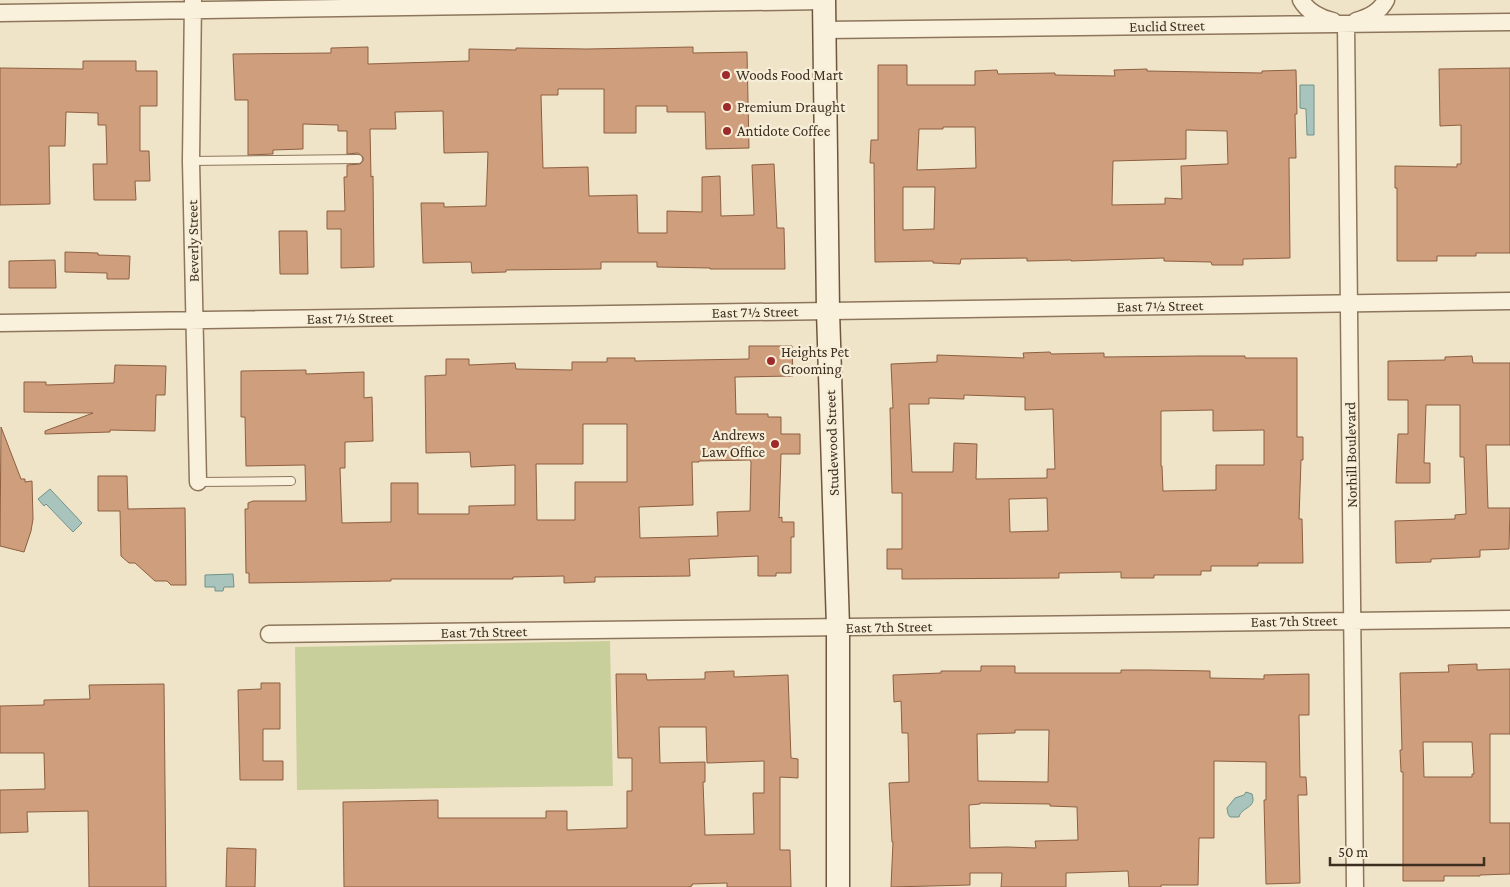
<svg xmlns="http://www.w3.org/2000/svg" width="1510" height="887" font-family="'Crimson Pro',serif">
<rect width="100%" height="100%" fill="#f0e4c8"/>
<path fill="#c9cf9b" d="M 610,641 L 613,786 L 297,790 L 295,647 Z"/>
<path fill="#a9c4bc" stroke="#6f938a" d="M 1300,85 L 1314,85 L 1314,135 L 1307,135 L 1306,109 L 1300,108 Z
M 50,489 L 82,523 L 73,532 L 46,504 L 44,506 L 38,499 Z
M 233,574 L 234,587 L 224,587 L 223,591 L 215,591 L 215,587 L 205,587 L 205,575 Z
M 1246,792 L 1252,794 C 1257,809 1242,806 1239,817 L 1230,817 L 1228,814 L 1227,808 L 1235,798 L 1244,795 Z"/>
<path fill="#cf9f7d" stroke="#8d5f41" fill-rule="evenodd" d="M 368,47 L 368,64 L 469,61 L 469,49 L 516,50 L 516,48 L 587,49 L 693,47 L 693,53 L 747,52 L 749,148 L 706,149 L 705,112 L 667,112 L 667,106 L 636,106 L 636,133 L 604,133 L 604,89 L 558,89 L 558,95 L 541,95 L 543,168 L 588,167 L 589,196 L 637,195 L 638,233 L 667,233 L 667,211 L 702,212 L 702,177 L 720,176 L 721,216 L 754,215 L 752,165 L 774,164 L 777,228 L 784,228 L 785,269 L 710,269 L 710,268 L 657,267 L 657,262 L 601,262 L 601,269 L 506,270 L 506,272 L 472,273 L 471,262 L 423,263 L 421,203 L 444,203 L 444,207 L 486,206 L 488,152 L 444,153 L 443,111 L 395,112 L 396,129 L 370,129 L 371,177 L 373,176 L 374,267 L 341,268 L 341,229 L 327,229 L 327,211 L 345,211 L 344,177 L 347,177 L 347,165 L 360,164 L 363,161 L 363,157 L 358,153 L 347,154 L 347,131 L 338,131 L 338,125 L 303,124 L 303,149 L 273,150 L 273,154 L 248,155 L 248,100 L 235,100 L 233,54 L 331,53 L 331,48 Z
M 83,61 L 136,61 L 136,71 L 157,71 L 157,106 L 140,106 L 140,151 L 149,151 L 150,181 L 135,181 L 136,200 L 94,200 L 93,164 L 107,164 L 106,125 L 98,125 L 98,113 L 66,112 L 65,146 L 49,146 L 50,204 L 0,205 L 0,68 L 83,69 Z
M 878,65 L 907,65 L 907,85 L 975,85 L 975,71 L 997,70 L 998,74 L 1055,73 L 1055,75 L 1115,76 L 1114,70 L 1147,69 L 1147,71 L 1262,73 L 1262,71 L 1296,70 L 1297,114 L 1295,114 L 1296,158 L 1289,158 L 1290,258 L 1243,259 L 1243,265 L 1212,265 L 1211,262 L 1164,261 L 1164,258 L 1071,261 L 1071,260 L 1027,261 L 1027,258 L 961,259 L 960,264 L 933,263 L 933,261 L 875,262 L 874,163 L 870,163 L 871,140 L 878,140 ZM 943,127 L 975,127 L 976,168 L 917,170 L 919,129 L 943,129 ZM 1186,130 L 1227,131 L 1228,164 L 1181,166 L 1182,199 L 1165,198 L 1165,204 L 1112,205 L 1113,161 L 1186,159 ZM 903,187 L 935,187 L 934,229 L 903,230 Z
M 1510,68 L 1510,253 L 1476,253 L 1476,256 L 1437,256 L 1437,261 L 1397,261 L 1397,188 L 1395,188 L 1395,166 L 1457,167 L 1457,164 L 1461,164 L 1461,125 L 1440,126 L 1439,69 Z
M 279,231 L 307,231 L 308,274 L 280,274 Z
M 65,252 L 98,253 L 98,255 L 130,256 L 129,279 L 107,279 L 107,273 L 65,272 Z
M 55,260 L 56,288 L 9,288 L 9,261 Z
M 749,346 L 792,346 L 793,376 L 735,377 L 736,414 L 768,414 L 768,417 L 781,417 L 781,434 L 800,434 L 800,454 L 781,454 L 779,518 L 782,517 L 782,522 L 794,522 L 794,537 L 791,537 L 791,573 L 776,573 L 776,576 L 758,576 L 758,556 L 689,559 L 690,576 L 595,577 L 595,582 L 564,583 L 564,576 L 513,577 L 513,579 L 391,579 L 391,581 L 249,583 L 249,573 L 246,573 L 245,509 L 248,509 L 248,503 L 253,501 L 306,501 L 305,465 L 246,466 L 245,417 L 241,417 L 241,371 L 306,370 L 306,374 L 364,372 L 364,398 L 372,397 L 373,441 L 345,442 L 345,468 L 340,468 L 342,523 L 391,522 L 391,483 L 418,483 L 418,514 L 469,514 L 469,506 L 515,505 L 515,465 L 471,467 L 470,452 L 426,453 L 425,376 L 446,375 L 446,359 L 469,359 L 469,365 L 515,363 L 516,369 L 572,370 L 572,362 L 607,362 L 607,358 L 635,358 L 635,361 L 749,359 ZM 583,424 L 627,424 L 627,482 L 575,482 L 575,520 L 537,520 L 536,464 L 583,464 ZM 750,460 L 751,462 L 750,511 L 717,512 L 718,536 L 640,538 L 639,507 L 693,505 L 692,462 L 699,462 L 699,461 Z
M 1050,352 L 1051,354 L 1104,353 L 1104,357 L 1198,356 L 1245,356 L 1245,358 L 1297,358 L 1297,437 L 1303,437 L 1303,460 L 1301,460 L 1299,519 L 1302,519 L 1303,563 L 1258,563 L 1258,566 L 1211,566 L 1211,571 L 1201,571 L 1201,575 L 1154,575 L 1154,578 L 1121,578 L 1121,572 L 1059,573 L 1059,578 L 902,579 L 902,569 L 887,569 L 887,549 L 902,549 L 902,493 L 892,493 L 890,408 L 893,408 L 891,364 L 937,362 L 937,355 L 1024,358 L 1023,353 ZM 964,395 L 1025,397 L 1025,410 L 1053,409 L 1055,469 L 1047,469 L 1047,478 L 976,479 L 977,444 L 954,443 L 953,472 L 912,472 L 909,404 L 929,404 L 929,398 L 964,399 ZM 1213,410 L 1213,431 L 1264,430 L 1264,465 L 1216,465 L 1216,490 L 1163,491 L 1162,466 L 1161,466 L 1161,411 ZM 1047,498 L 1048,531 L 1010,532 L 1009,499 Z
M 1472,356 L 1473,363 L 1510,363 L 1510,445 L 1486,445 L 1488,508 L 1510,508 L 1509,549 L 1480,550 L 1480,557 L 1431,559 L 1431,562 L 1396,563 L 1395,521 L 1455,519 L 1455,515 L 1466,514 L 1464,457 L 1460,457 L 1460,405 L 1426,405 L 1424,463 L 1430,463 L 1430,483 L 1396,483 L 1398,434 L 1408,434 L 1408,400 L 1388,400 L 1388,361 L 1445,360 L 1445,357 Z
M 115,365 L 166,366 L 165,395 L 156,395 L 155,431 L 110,430 L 110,432 L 45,434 L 45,431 L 93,413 L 24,412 L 24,382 L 46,382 L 46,385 L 114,383 Z
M 1,427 L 21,479 L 25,479 L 25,482 L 32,481 L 33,519 L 31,531 L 24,552 L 0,546 Z
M 98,476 L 127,476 L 128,509 L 185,508 L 186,585 L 171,585 L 167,581 L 155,581 L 135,563 L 129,563 L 121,556 L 120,511 L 98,511 Z
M 1477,664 L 1477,670 L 1510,669 L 1510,734 L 1490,734 L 1490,823 L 1510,823 L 1510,874 L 1480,875 L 1480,876 L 1444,876 L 1444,881 L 1403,881 L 1403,772 L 1401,772 L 1400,750 L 1402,750 L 1400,673 L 1449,672 L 1448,665 ZM 1423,742 L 1472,742 L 1474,774 L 1472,774 L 1472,777 L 1424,777 Z
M 981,666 L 1015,666 L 1015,673 L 1121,673 L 1121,670 L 1149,670 L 1210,671 L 1210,678 L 1264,679 L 1264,675 L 1309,674 L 1309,715 L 1299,715 L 1300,777 L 1306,777 L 1307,795 L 1298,795 L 1300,883 L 1266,884 L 1264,800 L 1266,800 L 1266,762 L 1214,761 L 1214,838 L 1199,838 L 1198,885 L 1161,885 L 1161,887 L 1129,887 L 1128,871 L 1066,873 L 1066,887 L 1001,887 L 1002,873 L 970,873 L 970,885 L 891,887 L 893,842 L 892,842 L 889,783 L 909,782 L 908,733 L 902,733 L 901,701 L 894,702 L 893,675 L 941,673 L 941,671 L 981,671 ZM 1015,730 L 1049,730 L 1048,782 L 978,781 L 977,734 L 1015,733 ZM 980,803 L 1050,804 L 1050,806 L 1077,807 L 1078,840 L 1035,841 L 1036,848 L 1007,847 L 970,848 L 969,805 L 980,804 Z
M 734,671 L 734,677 L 788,675 L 791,758 L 798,759 L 798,778 L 780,777 L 780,850 L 790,850 L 791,887 L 727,887 L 727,883 L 692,884 L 692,886 L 688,887 L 344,887 L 343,802 L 438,800 L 438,818 L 546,818 L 546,811 L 567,811 L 567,830 L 627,828 L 627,791 L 632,791 L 632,758 L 618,758 L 616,674 L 646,674 L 647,680 L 705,679 L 705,672 ZM 659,727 L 706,727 L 707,763 L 764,761 L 764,793 L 753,793 L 754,834 L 705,835 L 703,782 L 705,782 L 705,762 L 660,763 Z
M 261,683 L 280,683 L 280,729 L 263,729 L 263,761 L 283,761 L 283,780 L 240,780 L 238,690 L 261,689 Z
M 164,684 L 166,887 L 89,887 L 88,811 L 27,812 L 28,832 L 0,833 L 0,790 L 45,789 L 44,753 L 0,753 L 0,706 L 44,705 L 44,700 L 90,699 L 89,685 Z
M 227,848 L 256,849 L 255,887 L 226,887 Z"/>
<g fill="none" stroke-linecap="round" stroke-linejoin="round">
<defs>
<path id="service" d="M 191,161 L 358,159
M 198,482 L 291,481"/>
<path id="minor" d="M 193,0 L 191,161 L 198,482
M 1301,0 C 1307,11 1321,19 1333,21
M 0,13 L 824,1
M 1356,21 C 1369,17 1380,12 1386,0
M 1346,24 L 1355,887
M 825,30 L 1510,22
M 0,323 L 1510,301
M 269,634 L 1510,619"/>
<path id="secondary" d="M 824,0 L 828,311 L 838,627 L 838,887"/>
</defs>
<use href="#service" stroke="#8d765c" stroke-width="10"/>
<use href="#minor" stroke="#8d765c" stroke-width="19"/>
<use href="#secondary" stroke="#6f573f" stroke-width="25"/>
<use href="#service" stroke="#faf1dc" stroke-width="8"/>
<use href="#minor" stroke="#faf1dc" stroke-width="16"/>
<use href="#secondary" stroke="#faf1dc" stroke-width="22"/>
</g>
<g fill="#9e2a2b" stroke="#f7eed8" stroke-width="2">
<circle cx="726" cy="75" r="5"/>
<circle cx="727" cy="107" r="5"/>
<circle cx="727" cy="131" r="5"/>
<circle cx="771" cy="361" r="5"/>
<circle cx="775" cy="444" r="5"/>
</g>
<g text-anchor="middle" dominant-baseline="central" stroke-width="4.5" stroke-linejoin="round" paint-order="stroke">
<g font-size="15" fill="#3d2e20" stroke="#f7eed8">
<text transform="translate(1167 26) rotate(-1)">Euclid Street</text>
<text transform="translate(193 241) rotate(-91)">Beverly Street</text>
<text transform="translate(1160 306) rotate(-1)">East 7½ Street</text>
<text transform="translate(755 312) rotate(-1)">East 7½ Street</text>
<text transform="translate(350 318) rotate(-1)">East 7½ Street</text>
<text transform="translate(832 443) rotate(-92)">Studewood Street</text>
<text transform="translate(1351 455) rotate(-91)">Norhill Boulevard</text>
<text transform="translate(1294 621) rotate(-1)">East 7th Street</text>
<text transform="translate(889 627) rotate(-1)">East 7th Street</text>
<text transform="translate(484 632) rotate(-1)">East 7th Street</text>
</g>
<g font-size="15" fill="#3d2e20" stroke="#f7eed8" text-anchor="start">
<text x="736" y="75">Woods Food Mart</text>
<text x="737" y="107">Premium Draught</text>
<text x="737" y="131">Antidote Coffee</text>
<text x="781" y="352">Heights Pet<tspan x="781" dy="17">Grooming</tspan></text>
<text x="765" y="435" text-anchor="end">Andrews<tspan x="765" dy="17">Law Office</tspan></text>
</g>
</g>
<path d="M1330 857v8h154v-8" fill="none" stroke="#3d2e20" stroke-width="2.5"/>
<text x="1338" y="857" font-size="15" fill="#3d2e20" stroke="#f7eed8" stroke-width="4" paint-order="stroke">50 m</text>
</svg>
